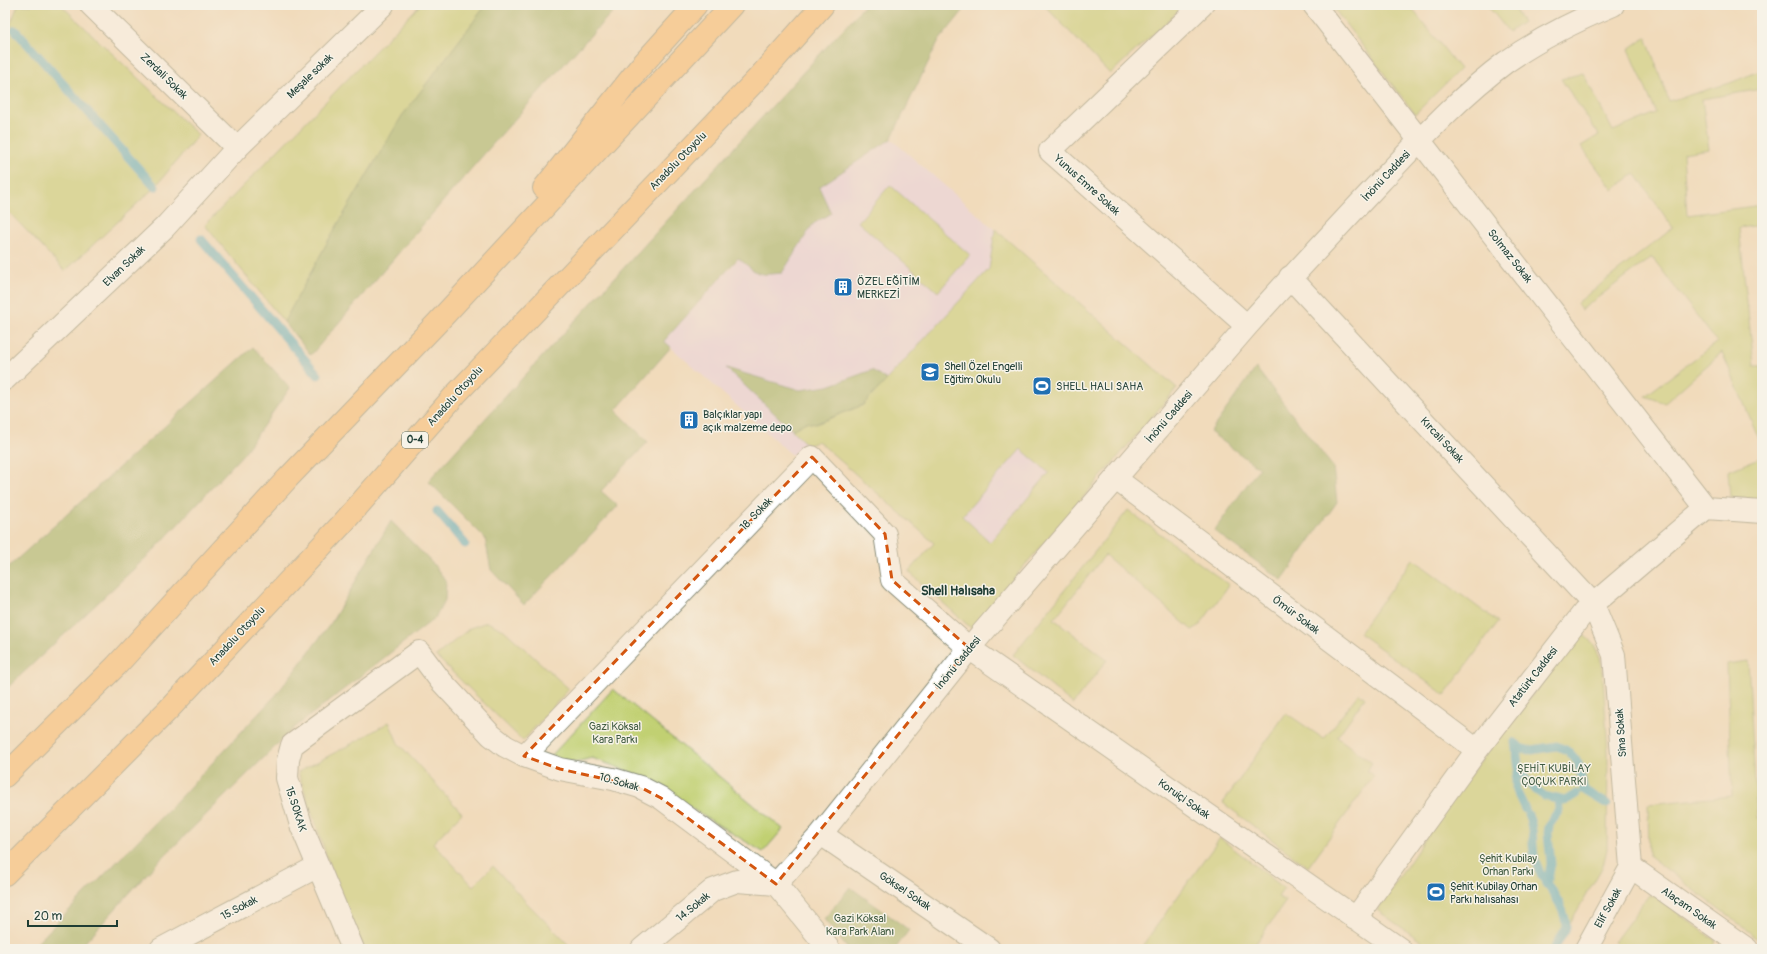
<svg xmlns="http://www.w3.org/2000/svg" width="1767" height="954" font-family="Pangolin,sans-serif">
<rect width="100%" height="100%" fill="#f7f3e8"/>
<filter id="ink" filterUnits="userSpaceOnUse"><feTurbulence type="fractalNoise" baseFrequency=".025" numOctaves="2"/><feDisplacementMap in="SourceGraphic" scale="8" xChannelSelector="R" yChannelSelector="G"/><feConvolveMatrix kernelMatrix="1 2 1 2 8 2 1 2 1" color-interpolation-filters="sRGB"/></filter>
<filter id="wash" filterUnits="userSpaceOnUse"><feTurbulence type="fractalNoise" baseFrequency=".012" numOctaves="4" result="noise"/><feDisplacementMap in="SourceGraphic" scale="16" xChannelSelector="R" yChannelSelector="G"/><feGaussianBlur stdDeviation="0.9" result="paint"/><feColorMatrix in="noise" values="0 0 0 0 0 0 0 0 0 0 0 0 0 0 0 0 0 1.4 0 .05"/><feComposite in="paint" operator="in"/></filter>
<g filter="url(#wash)">
<rect width="100%" height="100%" fill="#f1dbbb"/>
<path fill="#e8d2ee" d="M 891,139 L 1177,388 L 971,628 L 909,572 L 934,543 L 818,441 L 792,455 L 664,341 L 781,212 Z"/>
<path fill="#c1d072" stroke="#708653" fill-rule="evenodd" d="M 18,5 L 61,5 L 198,135 L 155,187 L 65,271 L 5,208 L 5,38 Z
M 420,5 L 486,5 L 402,116 L 328,241 L 284,322 L 205,225 Z
M 1044,5 L 1185,5 L 1110,74 Z
M 1331,5 L 1419,5 L 1413,10 L 1460,69 L 1415,114 Z
M 1487,5 L 1512,5 L 1523,22 L 1509,32 Z
M 1646,37 L 1669,101 L 1730,83 L 1762,70 L 1762,89 L 1702,99 L 1709,149 L 1683,153 L 1687,215 L 1762,205 L 1762,225 L 1739,228 L 1754,366 L 1762,366 L 1762,446 L 1722,352 L 1665,403 L 1645,396 L 1717,342 L 1652,257 L 1581,310 L 1577,303 L 1673,228 L 1635,173 L 1613,190 L 1581,146 L 1599,135 L 1561,79 L 1583,73 L 1613,131 L 1656,113 L 1629,49 Z
M 890,185 L 970,255 L 938,292 L 858,222 Z
M 995,229 L 1177,388 L 971,628 L 909,572 L 934,543 L 818,441 L 808,446 L 792,430 L 806,422 L 816,424 L 863,405 L 989,269 ZM 1021,449 L 1049,473 L 990,542 L 962,516 Z
M 1762,457 L 1762,500 L 1730,498 L 1728,471 Z
M 1128,510 L 1229,585 L 1199,626 L 1192,630 L 1105,555 L 1054,619 L 1107,660 L 1073,704 L 1013,655 Z
M 1413,559 L 1498,622 L 1445,695 L 1359,633 Z
M 487,622 L 504,630 L 569,689 L 523,741 L 436,656 L 470,628 Z
M 1581,633 L 1593,643 L 1600,657 L 1603,678 L 1608,752 L 1607,849 L 1603,866 L 1555,949 L 1432,949 L 1377,910 L 1461,786 Z
M 1748,661 L 1757,818 L 1762,818 L 1762,941 L 1649,856 L 1648,804 L 1732,796 L 1727,664 Z
M 613,689 L 783,829 L 763,852 L 633,773 L 592,758 L 576,762 L 565,762 L 552,755 Z
M 1359,693 L 1365,698 L 1337,737 L 1372,763 L 1366,771 L 1374,776 L 1308,867 L 1223,803 L 1286,713 L 1324,739 Z
M 389,722 L 398,743 L 462,813 L 433,843 L 473,886 L 493,866 L 527,903 L 573,949 L 364,949 L 335,881 L 298,772 L 357,741 Z
M 1220,838 L 1284,888 L 1278,897 L 1286,901 L 1252,949 L 1140,949 Z
M 1649,895 L 1655,896 L 1716,941 L 1710,949 L 1626,949 L 1614,942 Z"/>
<path fill="#98b264" stroke="#5c784c" d="M 486,5 L 619,5 C 512,118 412,238 311,355 L 284,322 L 328,241 L 402,116 Z
M 865,5 L 968,5 L 938,42 L 891,139 L 819,187 L 831,213 L 813,224 L 782,273 C 754,276 759,274 738,258 L 664,341 L 671,347 L 616,410 L 648,442 L 601,491 L 618,506 L 524,605 L 491,570 L 485,538 L 428,481 Z
M 253,347 L 290,388 L 244,453 L 155,549 L 5,690 L 5,570 Z
M 726,368 L 800,390 L 828,386 L 872,370 L 887,380 L 863,405 L 815,424 L 806,422 L 792,430 Z
M 1256,368 L 1333,467 L 1337,502 L 1282,580 L 1214,531 L 1259,468 L 1210,432 Z
M 391,521 L 434,565 L 446,581 L 445,600 L 435,618 L 294,728 L 155,865 L 79,949 L 31,949 L 169,809 L 276,695 L 331,623 Z
M 850,887 L 909,930 L 895,949 L 848,949 L 824,919 Z"/>
<g fill="none" stroke-linecap="round" stroke-linejoin="round">
<path stroke="#45a9c5" stroke-width="9" d="M 15,30 L 155,187
M 201,239 L 318,375
M 437,511 L 465,544
M 1515,742 L 1519,769 L 1516,778 L 1516,790 L 1525,809
M 1515,742 L 1520,748 L 1528,750
M 1532,750 L 1557,746 L 1566,750
M 1569,752 L 1578,762 L 1584,790 L 1607,804
M 1519,769 L 1532,787 L 1543,795
M 1544,796 L 1565,801 L 1576,794
M 1528,814 C 1536,831 1530,846 1536,863 C 1544,886 1565,901 1566,927
M 1551,822 L 1559,810 L 1558,799
M 1547,883 L 1551,864 L 1548,833 L 1549,826
M 1554,949 L 1565,930"/>
</g>
</g>
<g filter="url(#ink)">
<g fill="none" stroke-linecap="round" stroke-linejoin="round">
<defs>
<path id="minor" d="M 91,5 L 237,148
M 1202,5 L 1050,151 L 1247,326
M 1314,5 L 1706,508
M 1290,277 L 1593,604 L 1614,655 L 1631,867
M 1116,479 L 1477,750
M 524,756 L 812,457 L 885,534 L 892,580 L 969,648 L 1400,949
M 821,834 L 989,949
M 1631,867 L 1747,949
M 776,884 L 821,834 L 977,639 L 1247,326 C 1291,277 1336,229 1381,181 C 1420,140 1460,96 1506,62 C 1539,39 1575,21 1613,5
M 1355,919 L 1477,750 L 1584,612 L 1706,508 L 1762,512
M 161,949 L 318,866
M 353,949 L 301,825 L 287,778 L 288,760 L 292,745 L 419,652 L 440,680 L 491,735 L 505,746 L 524,756 L 560,769 L 613,779 L 640,787 L 661,798 L 776,884 L 829,949
M 642,949 L 713,890 L 737,881 L 776,884
M 1586,949 L 1631,867"/>
<path id="tertiary" d="M 5,379 L 165,227 L 237,148 L 383,5"/>
<path id="motorway" d="M 544,188 L 640,67 L 696,5
M 5,776 L 116,666 L 287,479 L 437,323 L 732,5
M 5,874 L 168,710 L 343,523 L 456,394 L 759,77 L 823,5"/>
</defs>
<use href="#minor" stroke="#888c78" stroke-width="24"/>
<use href="#tertiary" stroke="#888c78" stroke-width="24"/>
<use href="#motorway" stroke="#888c78" stroke-width="24"/>
<use href="#minor" stroke="#fff" stroke-width="22"/>
<use href="#tertiary" stroke="#fff" stroke-width="22"/>
<use href="#motorway" stroke="#fdbc70" stroke-width="22"/>
</g>
</g>
<path d="M0 0H1767V954H0ZM 812,457 L 885,534 L 892,580 L 969,648 L 776,884 L 661,798 L 640,787 L 560,769 L 524,756 Z" fill="#f1dbbb" fill-opacity=".55" fill-rule="evenodd"/>
<path fill="none" stroke="#d45610" stroke-width="3" stroke-dasharray="8 5" stroke-linejoin="round" d="M 812,457 L 885,534 L 892,580 L 969,648 L 776,884 L 661,798 L 640,787 L 560,769 L 524,756 Z"/>
<defs>
<symbol id="building-square" viewBox="-11 -11 22 22"><rect x="-9" y="-9" width="18" height="18" rx="4" fill="#1f6fb2" stroke="#f7f3e8"/><path d="M-4-6H4V6H1V3H-1V6H-4ZM-2.5-4.3h1.7v1.8h-1.7ZM.8-4.3h1.7v1.8H.8ZM-2.5-1h1.7V.8h-1.7ZM.8-1h1.7V.8H.8Z" fill="#fff"/></symbol>
<symbol id="school-square" viewBox="-11 -11 22 22"><rect x="-9" y="-9" width="18" height="18" rx="4" fill="#1f6fb2" stroke="#f7f3e8"/><path d="M0-5L7-2L0 1L-7-2ZM-4 1L0 2.5L4 1V4Q0 6-4 4Z" fill="#fff"/></symbol>
<symbol id="stadium-square" viewBox="-11 -11 22 22"><rect x="-9" y="-9" width="18" height="18" rx="4" fill="#1f6fb2" stroke="#f7f3e8"/><path d="M0-5a6.5 5 0 1 0 0 10a6.5 5 0 1 0 0-10ZM-3.5-1.8h7v3.6h-7Z" fill="#fff"/></symbol>
</defs>
<g fill-rule="evenodd">
<use href="#building-square" x="832" y="276" width="22" height="22"/>
<use href="#school-square" x="919" y="361" width="22" height="22"/>
<use href="#stadium-square" x="1031" y="375" width="22" height="22"/>
<use href="#building-square" x="678" y="409" width="22" height="22"/>
<use href="#stadium-square" x="1425" y="881" width="22" height="22"/>
</g>
<g text-anchor="middle" dominant-baseline="central" stroke-width="3" stroke-linejoin="round" paint-order="stroke">
<rect fill="#f7f3e8" stroke="#60746a" stroke-width="1" x="402" y="432" width="26" height="16" rx="3"/>
<g font-size="10" font-weight="bold" fill="#1f3d34">
<text x="415" y="440">O-4</text>
</g>
<g font-size="11" fill="#1f3d34" stroke="#f7f3e8">
<text transform="translate(164 76) rotate(44)">Zerdali Sokak</text>
<text transform="translate(310 76) rotate(-44)">Meşale sokak</text>
<text transform="translate(678 161) rotate(-46)">Anadolu Otoyolu</text>
<text transform="translate(1386 176) rotate(-47)">İnönü Caddesi</text>
<text transform="translate(1087 185) rotate(42)">Yunus Emre Sokak</text>
<text transform="translate(1510 256) rotate(52)">Solmaz Sokak</text>
<text transform="translate(124 266) rotate(-44)">Elvan Sokak</text>
<text transform="translate(455 396) rotate(-48)">Anadolu Otoyolu</text>
<text transform="translate(1169 417) rotate(-49)">İnönü Caddesi</text>
<text transform="translate(1442 440) rotate(47)">Kırcali Sokak</text>
<text transform="translate(756 514) rotate(-46)">18. Sokak</text>
<text transform="translate(1296 615) rotate(37)">Ömür Sokak</text>
<text transform="translate(237 636) rotate(-47)">Anadolu Otoyolu</text>
<text transform="translate(958 663) rotate(-51)">İnönü Caddesi</text>
<text transform="translate(1533 677) rotate(-52)">Atatürk Caddesi</text>
<text transform="translate(1621 733) rotate(-94)">Sina Sokak</text>
<text transform="translate(619 782) rotate(16)">10.Sokak</text>
<text transform="translate(1184 799) rotate(35)">Koruiçi Sokak</text>
<text transform="translate(296 809) rotate(72)">15.SOKAK</text>
<text transform="translate(905 891) rotate(34)">Göksel Sokak</text>
<text transform="translate(693 907) rotate(-39)">14.Sokak</text>
<text transform="translate(239 908) rotate(-28)">15.Sokak</text>
<text transform="translate(1608 908) rotate(-61)">Elif Sokak</text>
<text transform="translate(1689 908) rotate(35)">Alaçam Sokak</text>
</g>
<g font-size="11" fill="#1f3d34" stroke="#f7f3e8" text-anchor="start">
<text x="857" y="281">ÖZEL EĞİTİM<tspan x="857" dy="13">MERKEZİ</tspan></text>
<text x="944" y="366">Shell Özel Engelli<tspan x="944" dy="13">Eğitim Okulu</tspan></text>
<text x="1056" y="386">SHELL HALI SAHA</text>
<text x="703" y="414">Balçıklar yapı<tspan x="703" dy="13">açık malzeme depo</tspan></text>
<text x="1450" y="886">Şehit Kubilay Orhan<tspan x="1450" dy="13">Parkı halısahası</tspan></text>
</g>
<g font-size="11" fill="#3f5a40" stroke="#f7f3e8">
<text x="615" y="726">Gazi Köksal<tspan x="615" dy="13">Kara Parkı</tspan></text>
<text x="1554" y="768">ŞEHİT KUBİLAY<tspan x="1554" dy="13">ÇOÇUK PARKI</tspan></text>
<text x="1508" y="858">Şehit Kubilay<tspan x="1508" dy="13">Orhan Parkı</tspan></text>
<text x="860" y="918">Gazi Köksal<tspan x="860" dy="13">Kara Park Alanı</tspan></text>
</g>
<g font-size="13" font-weight="bold" fill="#1f3d34" stroke="#f7f3e8">
<text x="958" y="591">Shell Halısaha</text>
</g>
</g>
<rect width="1767" height="954" fill="none" stroke="#f7f3e8" stroke-width="20"/>
<path d="M28 920v6h89v-6" fill="none" stroke="#1f3d34" stroke-width="2"/>
<text x="34" y="920" font-size="12" fill="#1f3d34" stroke="#f7f3e8" stroke-width="3" paint-order="stroke">20 m</text>
</svg>
